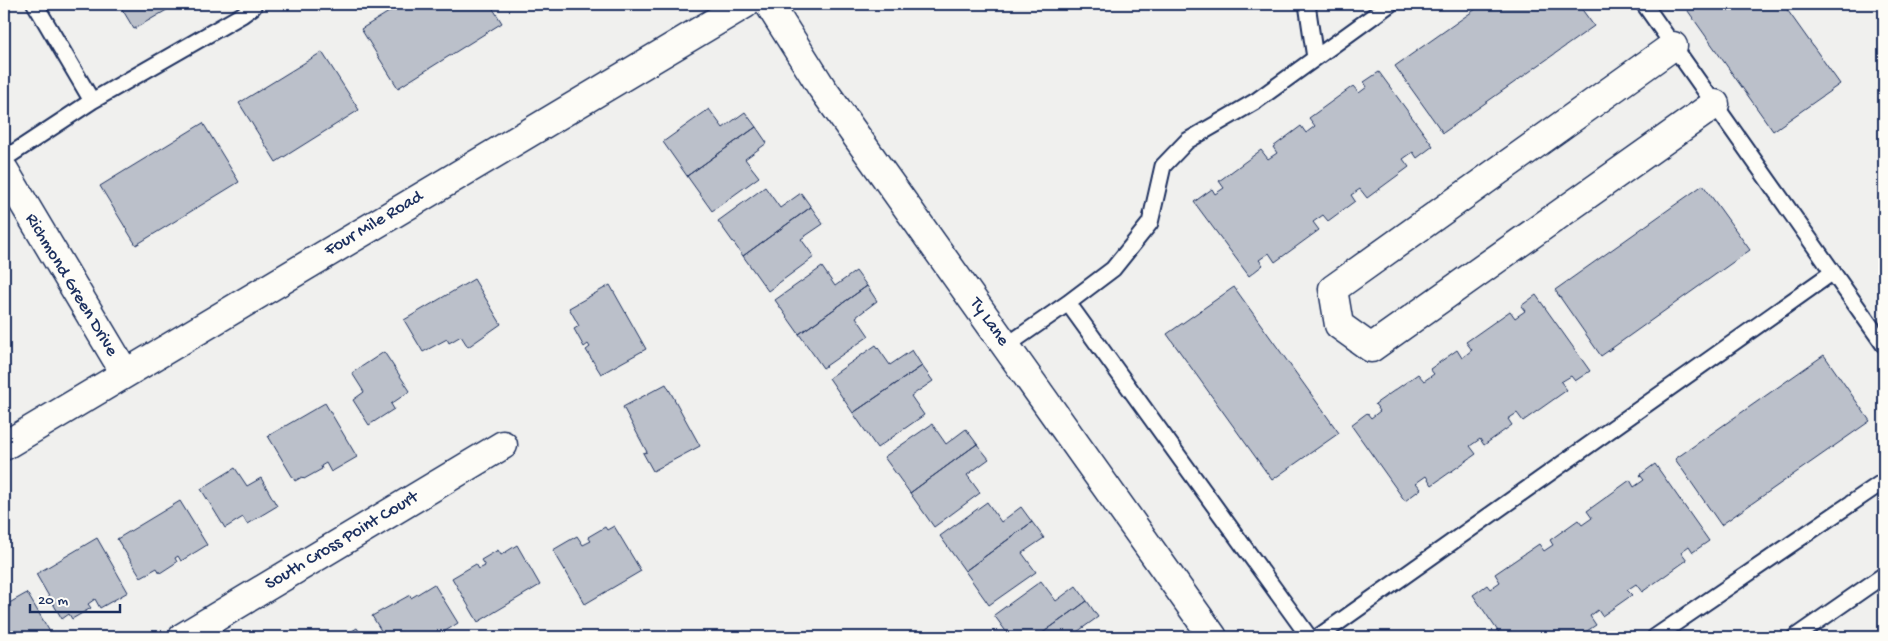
<svg xmlns="http://www.w3.org/2000/svg" width="1888" height="641" font-family="'Gochi Hand',sans-serif">
<rect width="100%" height="100%" fill="#f0f0ee"/>
<filter id="ink" filterUnits="userSpaceOnUse"><feTurbulence type="fractalNoise" baseFrequency=".02" numOctaves="2"/><feDisplacementMap in="SourceGraphic" scale="10" xChannelSelector="R" yChannelSelector="G"/><feConvolveMatrix kernelMatrix="1 2 1 2 8 2 1 2 1" color-interpolation-filters="sRGB"/></filter>
<g filter="url(#ink)">
<path fill="#bbc0ca" stroke="#1b2f5e" d="M 119,4 L 177,4 L 134,29 Z
M 402,4 L 490,4 L 502,23 L 398,88 L 361,29 Z
M 1483,4 L 1578,4 L 1594,26 L 1443,133 L 1395,66 Z
M 1683,4 L 1783,4 L 1840,84 L 1773,131 Z
M 322,52 L 359,110 L 276,162 L 239,103 Z
M 1379,72 L 1433,146 L 1417,158 L 1413,152 L 1403,159 L 1409,167 L 1367,198 L 1360,189 L 1351,195 L 1355,201 L 1328,221 L 1323,215 L 1313,222 L 1319,230 L 1275,262 L 1269,253 L 1259,260 L 1263,265 L 1249,276 L 1194,202 L 1212,189 L 1215,194 L 1224,188 L 1219,181 L 1261,150 L 1268,159 L 1277,153 L 1273,147 L 1301,126 L 1306,133 L 1315,126 L 1309,118 L 1353,86 L 1359,93 L 1367,87 L 1364,82 Z
M 709,109 L 723,128 L 745,112 L 756,127 L 687,176 L 663,142 Z
M 203,123 L 239,182 L 136,245 L 100,186 Z
M 756,127 L 767,143 L 745,159 L 759,177 L 712,211 L 687,176 Z
M 1703,185 L 1750,250 L 1601,356 L 1555,290 Z
M 765,187 L 780,208 L 801,193 L 811,207 L 743,256 L 718,221 Z
M 811,207 L 823,224 L 801,239 L 814,257 L 768,291 L 743,256 Z
M 822,267 L 835,286 L 856,271 L 867,286 L 799,334 L 775,300 Z
M 474,279 L 501,324 L 468,347 L 461,336 L 449,343 L 447,339 L 423,352 L 404,320 Z
M 610,285 L 646,349 L 601,374 L 586,350 L 590,347 L 588,344 L 584,347 L 574,329 L 579,326 L 569,308 Z
M 867,286 L 877,301 L 856,317 L 869,336 L 823,368 L 799,334 Z
M 1234,287 L 1339,433 L 1272,480 L 1167,334 Z
M 1536,295 L 1590,371 L 1575,381 L 1571,376 L 1561,382 L 1567,390 L 1523,421 L 1517,413 L 1508,419 L 1512,425 L 1484,445 L 1480,439 L 1470,446 L 1476,454 L 1432,485 L 1426,476 L 1416,483 L 1421,489 L 1405,501 L 1351,425 L 1367,413 L 1371,418 L 1380,411 L 1375,404 L 1418,374 L 1424,381 L 1434,374 L 1430,369 L 1457,350 L 1462,358 L 1472,350 L 1466,342 L 1510,311 L 1515,318 L 1525,311 L 1521,306 Z
M 876,345 L 890,365 L 912,350 L 922,366 L 853,413 L 829,378 Z
M 384,352 L 410,391 L 391,404 L 394,409 L 369,425 L 353,400 L 364,392 L 352,373 Z
M 1824,355 L 1870,421 L 1721,525 L 1675,459 Z
M 922,366 L 933,381 L 911,396 L 924,415 L 877,448 L 853,413 Z
M 666,384 L 700,446 L 653,471 L 643,453 L 647,452 L 623,407 Z
M 325,403 L 357,457 L 331,472 L 326,463 L 321,466 L 322,469 L 304,479 L 302,477 L 295,481 L 268,436 Z
M 932,424 L 946,444 L 966,429 L 977,444 L 910,493 L 884,457 Z
M 977,444 L 989,459 L 967,475 L 980,493 L 934,527 L 910,493 Z
M 1655,464 L 1709,541 L 1693,552 L 1689,546 L 1681,552 L 1687,560 L 1642,592 L 1636,584 L 1627,590 L 1632,595 L 1602,616 L 1598,610 L 1590,616 L 1596,625 L 1578,637 L 1502,637 L 1473,595 L 1487,585 L 1490,589 L 1500,582 L 1495,574 L 1539,544 L 1544,551 L 1553,545 L 1550,540 L 1578,520 L 1582,525 L 1592,518 L 1587,511 L 1630,480 L 1634,487 L 1644,480 L 1640,475 Z
M 235,468 L 247,486 L 261,478 L 277,506 L 247,524 L 243,517 L 225,528 L 201,489 Z
M 180,501 L 207,545 L 181,561 L 178,556 L 175,558 L 177,562 L 160,573 L 157,568 L 141,577 L 117,539 Z
M 987,502 L 1001,522 L 1021,507 L 1032,522 L 965,571 L 940,536 Z
M 1032,522 L 1044,538 L 1022,553 L 1036,572 L 989,605 L 965,571 Z
M 614,526 L 641,571 L 585,604 L 553,550 L 577,536 L 583,545 L 591,541 L 588,537 L 605,527 L 607,530 Z
M 97,538 L 128,592 L 100,608 L 95,599 L 88,604 L 91,608 L 72,619 L 69,614 L 62,619 L 36,574 Z
M 517,545 L 540,585 L 478,622 L 452,578 L 476,564 L 479,569 L 485,566 L 481,560 L 498,550 L 501,555 Z
M 1041,581 L 1056,601 L 1076,586 L 1087,601 L 1037,637 L 1010,637 L 994,615 Z
M 434,584 L 458,623 L 436,637 L 385,637 L 372,616 L 410,595 L 411,598 Z
M 27,593 L 53,637 L 4,637 L 4,606 Z
M 1087,601 L 1098,617 L 1077,632 L 1081,637 L 1037,637 Z
M 357,628 L 363,637 L 342,637 Z"/>
<g fill="none" stroke-linecap="round" stroke-linejoin="round">
<defs>
<path id="service" d="M 35,4 L 92,101
M 1307,4 L 1315,58
M 1644,4 L 1884,345
M 4,159 L 92,101 L 242,15 L 253,7 L 251,4
M 1068,303 L 1309,637
M 1006,346 L 1068,303 L 1113,269 L 1150,223 L 1163,166 L 1187,141 L 1256,101 L 1390,4
M 1318,637 L 1833,272
M 1655,637 L 1884,481
M 1795,637 L 1884,575"/>
<path id="minor" d="M 769,4 L 822,88 L 1213,637
M 1673,46 L 1333,289 L 1339,325 L 1371,348 L 1715,104
M 4,170 L 125,373
M 183,637 L 503,445"/>
<path id="tertiary" d="M 4,446 L 745,4"/>
</defs>
<use href="#service" stroke="#1b2f5e" stroke-width="19"/>
<use href="#minor" stroke="#1b2f5e" stroke-width="31"/>
<use href="#tertiary" stroke="#1b2f5e" stroke-width="31"/>
<use href="#service" stroke="#fdfcf7" stroke-width="15"/>
<use href="#minor" stroke="#fdfcf7" stroke-width="28"/>
<use href="#tertiary" stroke="#fdfcf7" stroke-width="28"/>
</g>
</g>
<g text-anchor="middle" dominant-baseline="central" stroke-width="4" stroke-linejoin="round" paint-order="stroke">
<g font-size="18" fill="#1b2f5e" stroke="#fdfcf7">
<text transform="translate(374 224) rotate(-31)">Four Mile Road</text>
<text transform="translate(71 285) rotate(59)">Richmond Green Drive</text>
<text transform="translate(989 322) rotate(55)">Ty Lane</text>
<text transform="translate(342 541) rotate(-31)">South Cross Point Court</text>
</g>
</g>
<rect width="1888" height="641" fill="none" stroke="#fdfcf7" stroke-width="20"/>
<rect x="10" y="10" width="1868" height="621" fill="none" stroke="#1b2f5e" stroke-width="2" filter="url(#ink)"/>
<path d="M30 604v8h90v-8" fill="none" stroke="#1b2f5e" stroke-width="2.5"/>
<text x="38" y="604" font-size="15" fill="#1b2f5e" stroke="#fdfcf7" stroke-width="4" paint-order="stroke">20 m</text>
</svg>
